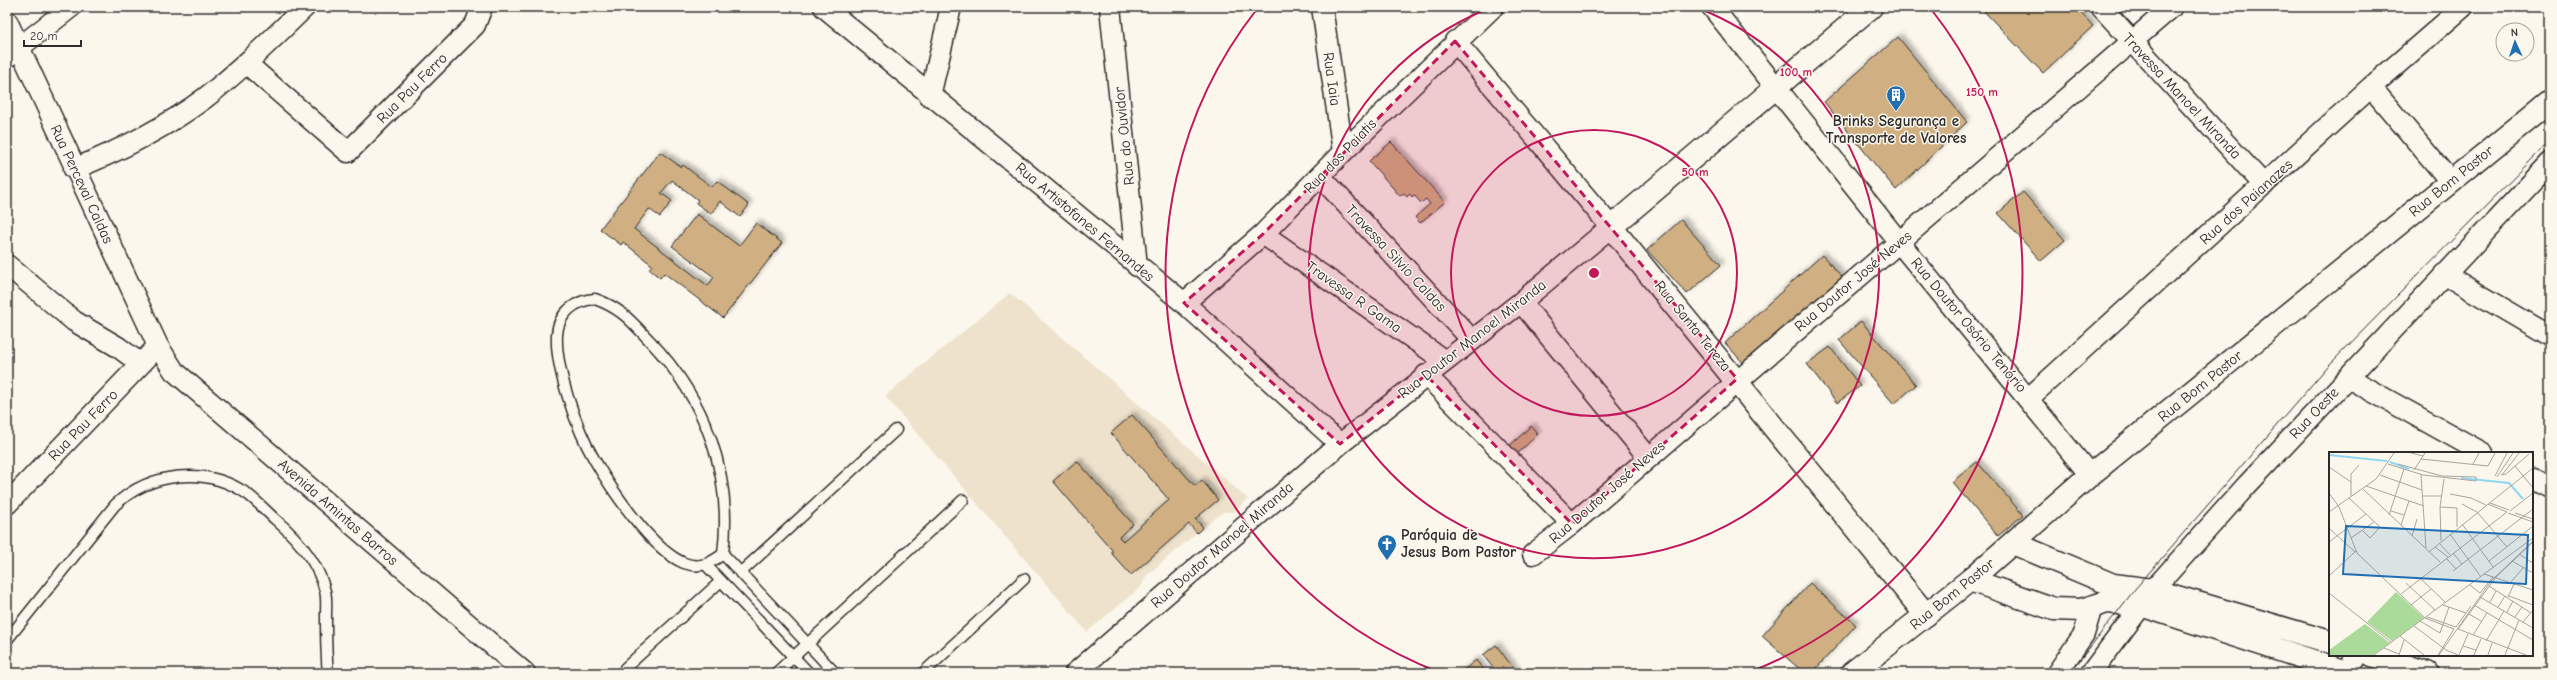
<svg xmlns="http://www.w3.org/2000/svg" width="2557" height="680" font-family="'Comic Neue',sans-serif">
<defs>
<filter id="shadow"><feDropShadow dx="3.5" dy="-3.5" stdDeviation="2" flood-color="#0004"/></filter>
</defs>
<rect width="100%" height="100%" fill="#fbf7ec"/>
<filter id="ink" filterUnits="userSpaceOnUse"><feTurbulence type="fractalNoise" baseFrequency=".025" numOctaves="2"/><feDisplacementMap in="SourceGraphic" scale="8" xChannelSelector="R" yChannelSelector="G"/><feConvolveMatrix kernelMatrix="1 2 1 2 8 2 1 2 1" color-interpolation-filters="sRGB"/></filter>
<g filter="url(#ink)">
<path fill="#eee2cc" d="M 1010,293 L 1248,499 L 1234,512 L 1223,512 L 1200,530 L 1146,576 L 1141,587 L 1087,632 L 885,396 Z"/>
<path fill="#d0b083" stroke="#2b2b2b" filter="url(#shadow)" d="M 1980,7 L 2075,7 L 2093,26 L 2043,73 Z
M 1898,37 L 1967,122 L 1896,190 L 1824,102 Z
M 1391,142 L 1445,202 L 1420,223 L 1415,217 L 1430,204 L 1426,199 L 1421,203 L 1414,195 L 1412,197 L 1410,194 L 1407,197 L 1404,193 L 1400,196 L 1369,161 Z
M 660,152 L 681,167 L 683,165 L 712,187 L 717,181 L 749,205 L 740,217 L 720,201 L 711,214 L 696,203 L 698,200 L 672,180 L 661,193 L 672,201 L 660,217 L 649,209 L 634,229 L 708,286 L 714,277 L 672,246 L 697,214 L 739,246 L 756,223 L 782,243 L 723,318 L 664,273 L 660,278 L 649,269 L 652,265 L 623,242 L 621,245 L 600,229 Z
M 2023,192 L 2065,240 L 2041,261 L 1998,213 Z
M 1681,220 L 1721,265 L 1687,294 L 1647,250 Z
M 1822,255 L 1843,278 L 1746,366 L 1725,343 Z
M 1861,321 L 1916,385 L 1894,404 L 1839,340 Z
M 1830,347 L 1860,386 L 1837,403 L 1807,364 Z
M 1132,415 L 1195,486 L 1202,480 L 1218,500 L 1195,519 L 1203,527 L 1197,533 L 1189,524 L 1131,575 L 1112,554 L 1112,550 L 1053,481 L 1077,461 L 1133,524 L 1119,537 L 1123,541 L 1169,500 L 1111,433 Z
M 1531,426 L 1538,434 L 1513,458 L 1505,450 Z
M 1977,462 L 2023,515 L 1998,536 L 1952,482 Z
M 1810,583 L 1856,625 L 1812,673 L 1804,673 L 1762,636 Z
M 1496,645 L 1517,673 L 1497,673 L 1483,655 Z
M 1476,660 L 1486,673 L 1460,673 Z"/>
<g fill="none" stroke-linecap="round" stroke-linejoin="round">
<defs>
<path id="service" d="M 595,299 C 621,308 631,321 650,341 C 705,399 733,473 723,554 C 711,563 700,569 684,563 C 652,550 611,489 594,459 C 577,430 555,368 557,335 C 558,313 576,300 595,299 Z
M 723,554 L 835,673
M 706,565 L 809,673
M 740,573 L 896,430
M 7,640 L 115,505 C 150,472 206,466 246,493 C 257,501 266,511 276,520 C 298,539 318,562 325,591 C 327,598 326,608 326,615 C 326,635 326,654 328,673
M 625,668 L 721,581
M 776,673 L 963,500
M 923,673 L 1024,579"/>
<path id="minor" d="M 824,7 L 1184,303 L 1340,444
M 1110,7 L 1137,266
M 1322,7 L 1343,152
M 1712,7 L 1899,242 L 2090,475
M 2101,7 L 2264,185
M 7,21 L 158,346 L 174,371 L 525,673
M 7,57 L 71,7
M 246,63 L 348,152 L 475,25 L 482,7
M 2371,87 L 2450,181
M 930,96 L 951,7
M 74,169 C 121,150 165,128 205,98 C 241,70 273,38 305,7
M 1320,176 L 1472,340
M 1263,234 L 1445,361
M 7,265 L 74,321 L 118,347 L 141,364
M 2444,274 L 2550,336
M 1521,302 L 1648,457
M 1184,303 L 1263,234 L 1343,152 L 1493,7
M 1426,375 L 1572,524
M 2348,378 L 2483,453
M 2029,398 L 2371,87 L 2463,7
M 2532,479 L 2550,488
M 7,504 L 158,346
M 1533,554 L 1572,524 L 2172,7
M 2347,672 L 2358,655
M 1075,673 L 1340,444 L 1521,302 L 1611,227 L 1455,41
M 2057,673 L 2084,634 L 2092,607
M 2091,673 L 2153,590 L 2247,485 L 2550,163"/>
<path id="tertiary" d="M 1871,7 L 1611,227 L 1926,615
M 2013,543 L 2113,585 L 2153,590 L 2330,642
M 1970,580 L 2054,609 L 2081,610 L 2107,602 L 2141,605 L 2350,673
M 2372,655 L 2428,673"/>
<path id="secondary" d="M 1852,673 L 1970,580 L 2090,475 L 2550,101"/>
</defs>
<use href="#service" stroke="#2b2b2b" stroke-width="13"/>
<use href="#minor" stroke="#2b2b2b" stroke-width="23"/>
<use href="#tertiary" stroke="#2b2b2b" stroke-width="25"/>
<use href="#secondary" stroke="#2b2b2b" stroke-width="25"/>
<use href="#service" stroke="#fbf7ec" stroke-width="10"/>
<use href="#minor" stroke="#fbf7ec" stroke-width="20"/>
<use href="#tertiary" stroke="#fbf7ec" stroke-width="22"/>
<use href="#secondary" stroke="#fbf7ec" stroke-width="22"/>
<path stroke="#2b2b2b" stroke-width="1" d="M 2070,673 L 2135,589 L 2328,366 L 2550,141"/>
</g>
</g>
<path fill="#c2185b" fill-opacity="0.2" stroke="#c2185b" stroke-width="3" stroke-dasharray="8 5" stroke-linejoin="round" d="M 1455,41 L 1737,379 L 1572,524 L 1426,375 L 1340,444 L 1184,303 L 1263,234 Z"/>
<g fill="none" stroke="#c2185b" stroke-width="2">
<circle cx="1594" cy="273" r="143"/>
<path d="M1698 8A285 285 0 1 1 1490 8"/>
<path d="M1441 673A428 428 0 0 1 1257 9M1931 9A428 428 0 0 1 1747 673"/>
</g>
<defs>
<symbol id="building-pin" viewBox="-11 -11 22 30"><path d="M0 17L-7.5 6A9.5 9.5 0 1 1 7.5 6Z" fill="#1f6fb2" stroke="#fbf7ec"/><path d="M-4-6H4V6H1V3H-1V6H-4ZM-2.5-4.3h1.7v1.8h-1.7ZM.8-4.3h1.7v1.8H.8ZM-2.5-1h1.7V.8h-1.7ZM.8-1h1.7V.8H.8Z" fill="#fff"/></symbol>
<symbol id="church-pin" viewBox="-11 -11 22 30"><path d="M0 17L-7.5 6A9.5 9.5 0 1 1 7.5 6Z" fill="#1f6fb2" stroke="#fbf7ec"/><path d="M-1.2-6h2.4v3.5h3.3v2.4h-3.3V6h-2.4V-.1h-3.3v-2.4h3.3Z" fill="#fff"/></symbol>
</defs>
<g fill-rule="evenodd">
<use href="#building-pin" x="1885" y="84" width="22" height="30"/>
<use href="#church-pin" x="1376" y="533" width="22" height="30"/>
</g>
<g text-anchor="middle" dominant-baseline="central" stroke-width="3" stroke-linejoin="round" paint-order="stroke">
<g font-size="15" fill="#2b2b2b" stroke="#fbf7ec">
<text transform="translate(1332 79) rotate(82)">Rua Iaia</text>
<text transform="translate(412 88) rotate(-45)">Rua Pau Ferro</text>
<text transform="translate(2182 96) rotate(47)">Travessa Manoel Miranda</text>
<text transform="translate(1124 136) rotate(-96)">Rua do Ouvidor</text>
<text transform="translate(1340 156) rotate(-46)">Rua dos Paiatis</text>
<text transform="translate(2451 181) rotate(-39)">Rua Bom Pastor</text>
<text transform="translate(82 184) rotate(65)">Rua Perceval Caldas</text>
<text transform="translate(2246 202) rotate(-42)">Rua dos Paianazes</text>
<text transform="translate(1085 222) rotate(40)">Rua Artistofanes Fernandes</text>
<text transform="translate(1396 258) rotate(47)">Travessa Silvio Caldas</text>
<text transform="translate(1853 281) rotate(-40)">Rua Doutor José Neves</text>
<text transform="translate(1354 297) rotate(35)">Travessa R Gama</text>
<text transform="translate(1969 325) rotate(50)">Rua Doutor Osório Tenório</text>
<text transform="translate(1693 326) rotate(51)">Rua Santa Tereza</text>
<text transform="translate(1472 339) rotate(-38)">Rua Doutor Manoel Miranda</text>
<text transform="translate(2200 386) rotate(-39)">Rua Bom Pastor</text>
<text transform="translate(2314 413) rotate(-47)">Rua Oeste</text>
<text transform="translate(83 425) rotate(-46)">Rua Pau Ferro</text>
<text transform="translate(1607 492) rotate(-41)">Rua Doutor José Neves</text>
<text transform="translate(338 512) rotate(41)">Avenida Amintas Barros</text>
<text transform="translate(1222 545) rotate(-41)">Rua Doutor Manoel Miranda</text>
<text transform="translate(1952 594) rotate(-39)">Rua Bom Pastor</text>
</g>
<g font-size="15" font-weight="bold" fill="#2b2b2b" stroke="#fbf7ec">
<text x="1896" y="121">Brinks Segurança e<tspan x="1896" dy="17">Transporte de Valores</tspan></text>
<text x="1401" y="535" text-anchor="start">Paróquia de<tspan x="1401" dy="17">Jesus Bom Pastor</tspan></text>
</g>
</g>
<g transform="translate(2329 452)">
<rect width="204" height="204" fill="#fbf7ec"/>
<path d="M 67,140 L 95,166 L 63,189 L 38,170 ZM 36,172 L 61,191 L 44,203 L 0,203 L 0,198 Z" fill="#abdb9a"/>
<path fill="none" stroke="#8fd7f1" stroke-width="2" d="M 0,3 L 58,9M 61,10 L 80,17M 132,26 L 180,31 L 194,47"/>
<path fill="none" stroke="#a8a59f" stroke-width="1" d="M 82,1 L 94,4M 200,2 L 186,14 L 204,36M 92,7 L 159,14 L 166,1M 59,12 L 94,23 L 147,29 L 147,25 L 113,24 L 69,12M 144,12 L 150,1M 0,15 L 22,30M 85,18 L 96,1M 51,23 L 93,38M 92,23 L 97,96M 172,23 L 177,22 L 186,14M 173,23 L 190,1M 166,24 L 178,1M 168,25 L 184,1M 37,34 L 95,54M 34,37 L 111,110M 0,41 L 10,55 L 28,101 L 96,166 L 125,177M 121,42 L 142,46 L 157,53M 22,44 L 22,22 L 30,13M 93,44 L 112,44M 20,46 L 51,75 L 41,86 L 34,79M 161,51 L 180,58M 133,52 L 148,60 L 178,95M 159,52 L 178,60M 111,55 L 115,27M 62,59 L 75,63M 181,59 L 204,41M 0,60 L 47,27 L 65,1M 179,61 L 204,70M 186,61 L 204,67M 60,63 L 75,17M 133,72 L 164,115M 72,73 L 80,49M 0,76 L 26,100M 121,82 L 152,125M 83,84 L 88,67M 22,86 L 45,70M 112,89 L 111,55 L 128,56 L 128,75M 0,90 L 37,62M 110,91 L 121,103M 106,95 L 119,105M 100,100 L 204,16M 124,101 L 133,112M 190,102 L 204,111M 117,106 L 127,117M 160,109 L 204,74M 183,109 L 204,121M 124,119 L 204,57M 155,122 L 204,138M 0,124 L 27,99M 91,126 L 116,150M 182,130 L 194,116M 77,131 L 106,158M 141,133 L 151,141 L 164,125M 160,134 L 202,161M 0,141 L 62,190M 72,142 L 178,60M 180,144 L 204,153M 151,145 L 204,176M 179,145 L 185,132M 161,150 L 167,139M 82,153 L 102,137M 114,153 L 137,161 L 142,154M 145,153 L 204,188M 169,155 L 176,144M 178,160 L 184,149M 140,162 L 152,169M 98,165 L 127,175 L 137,161M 186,165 L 193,155M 91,169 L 111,181 L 120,155M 194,170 L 204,158M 85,174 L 117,198 L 129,203M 144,183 L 158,161M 71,184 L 95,203M 157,189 L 175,159M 134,194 L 147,198M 55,196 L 70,202M 45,203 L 204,86M 70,203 L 75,188M 109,203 L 125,177M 110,203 L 162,129 L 204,89M 130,203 L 139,182M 145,203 L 152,187M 159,203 L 163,191M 176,203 L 190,168M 197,203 L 129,177 L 167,125 L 204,90"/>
<path fill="#1f6fb2" fill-opacity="0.15" stroke="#1f6fb2" stroke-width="2" d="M 17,74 L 199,83 L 197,132 L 14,122 Z"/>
<rect width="204" height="204" fill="none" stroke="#2b2b2b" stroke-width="2"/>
</g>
<circle cx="1594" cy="273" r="6" fill="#c2185b" stroke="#fbf7ec" stroke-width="2"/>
<g font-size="12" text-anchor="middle" font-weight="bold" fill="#c2185b" stroke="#fbf7ec" stroke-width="3" stroke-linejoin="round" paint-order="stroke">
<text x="1796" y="76">100 m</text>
<text x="1982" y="96">150 m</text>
<text x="1695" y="176">50 m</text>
</g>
<rect width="2557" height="680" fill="none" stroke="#fbf7ec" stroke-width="24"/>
<rect x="12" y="12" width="2533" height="656" fill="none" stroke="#2b2b2b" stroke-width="1.5" filter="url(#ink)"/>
<g transform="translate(2515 42) rotate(357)"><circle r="19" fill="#fbf7ec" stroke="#a8a59f"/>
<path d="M0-3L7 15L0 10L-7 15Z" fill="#1f6fb2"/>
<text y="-6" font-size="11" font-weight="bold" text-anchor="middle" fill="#2b2b2b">N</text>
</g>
<path d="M24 40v6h57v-6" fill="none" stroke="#2b2b2b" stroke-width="2"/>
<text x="30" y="40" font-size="12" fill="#2b2b2b" stroke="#fbf7ec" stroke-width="3" paint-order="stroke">20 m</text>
</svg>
